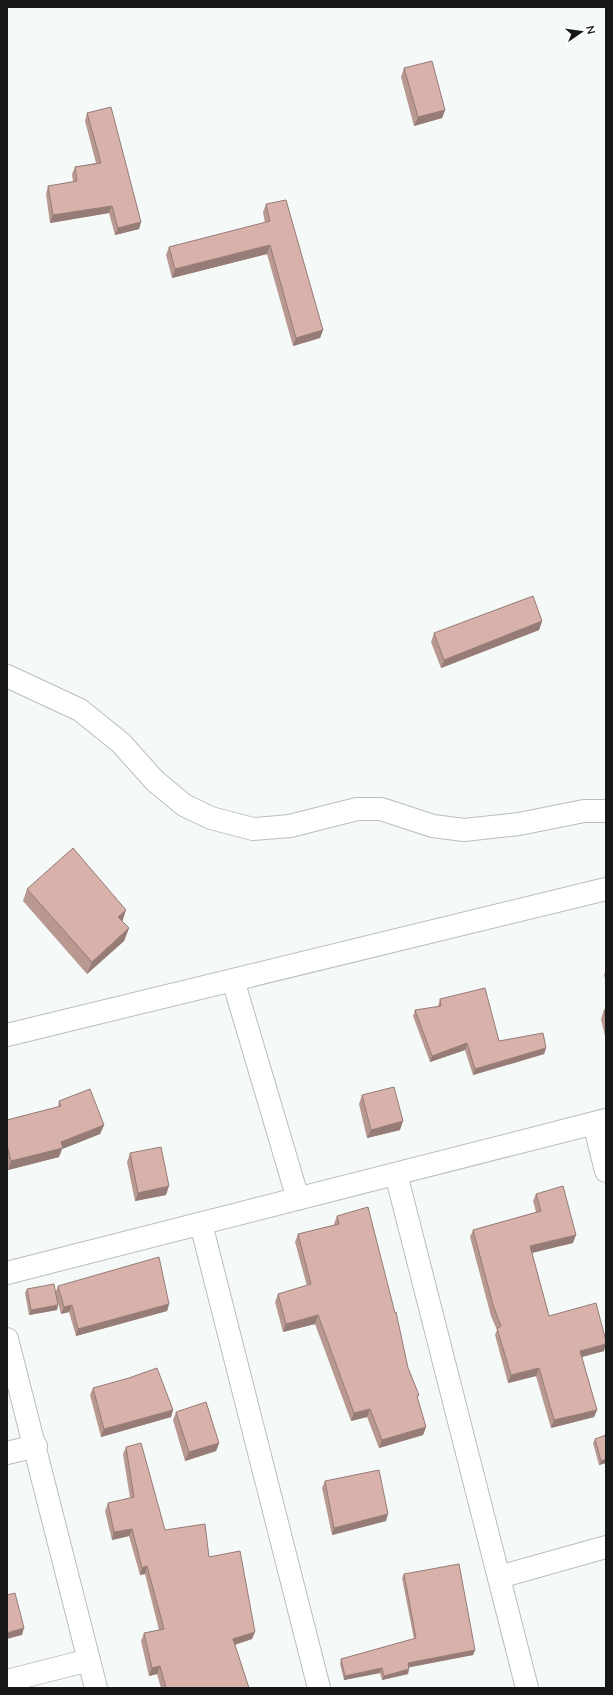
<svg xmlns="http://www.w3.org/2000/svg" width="613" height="1695" font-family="'Nunito Sans',sans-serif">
<rect width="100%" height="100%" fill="#f5f9f8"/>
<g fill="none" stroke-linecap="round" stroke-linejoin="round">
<defs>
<path id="street" d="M 7,676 L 80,710 L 121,743 L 155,781 L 184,805 L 211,818 L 253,829 L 290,826 L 357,809 L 381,809 L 433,826 L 464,830 L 519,824 L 584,811 L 606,811
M 233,980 L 298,1199
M 7,1035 L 606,889
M 594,1123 L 606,1171
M 396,1174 L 527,1688
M 201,1224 L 319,1688
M 7,1273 L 606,1120
M 7,1339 L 96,1688
M 7,1453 L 36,1446
M 499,1577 L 606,1547
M 7,1681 L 89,1660"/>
</defs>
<use href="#street" stroke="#babebd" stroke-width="24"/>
<use href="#street" stroke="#fff" stroke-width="22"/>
</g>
<path fill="#b99892" d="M 404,68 L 445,110 L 442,118 L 414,126 L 401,77 Z
M 87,113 L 141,222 L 139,229 L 115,235 L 109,213 L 50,223 L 46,194 L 48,186 L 73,182 L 72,174 L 75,167 L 96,163 L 85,121 Z
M 266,204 L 323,330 L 320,338 L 293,346 L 267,254 L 172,278 L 166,255 L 169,247 L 265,223 L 263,212 Z
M 542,621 L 539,630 L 441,668 L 431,642 L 434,633 Z
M 27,889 L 122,922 L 129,928 L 124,941 L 87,974 L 23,901 Z
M 606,971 L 606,981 L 604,975 Z
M 440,999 L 499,1041 L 546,1048 L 544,1054 L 473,1075 L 465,1050 L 430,1062 L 413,1016 L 415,1010 L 438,1007 L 438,1006 Z
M 604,1010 L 606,1010 L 606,1040 L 601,1019 Z
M 362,1095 L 400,1130 L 367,1138 L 359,1104 Z
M 59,1101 L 104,1125 L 100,1134 L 62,1149 L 59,1157 L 8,1170 L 7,1166 L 7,1120 L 58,1107 Z
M 130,1153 L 166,1195 L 135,1201 L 127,1162 Z
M 536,1194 L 573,1243 L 532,1252 L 549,1316 L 604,1351 L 582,1357 L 597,1410 L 594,1417 L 551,1428 L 536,1376 L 508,1383 L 495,1335 L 497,1330 L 491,1316 L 470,1237 L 473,1230 L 536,1212 L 533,1201 Z
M 337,1216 L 408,1368 L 419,1395 L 417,1398 L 426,1427 L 423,1435 L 379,1448 L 367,1417 L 351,1421 L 315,1324 L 283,1332 L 275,1302 L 278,1294 L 307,1286 L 295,1242 L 298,1234 L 334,1225 L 334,1224 Z
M 58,1286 L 169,1304 L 167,1311 L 76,1336 L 69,1312 L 61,1314 L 58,1303 L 57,1310 L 29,1315 L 25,1293 L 27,1289 L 56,1291 Z
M 93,1388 L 173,1410 L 171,1417 L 101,1437 L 90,1395 Z
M 176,1412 L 219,1443 L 216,1451 L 185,1461 L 173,1420 Z
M 595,1439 L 606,1463 L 599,1465 L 593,1443 Z
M 126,1447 L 165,1530 L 209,1557 L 252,1639 L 235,1645 L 249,1688 L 161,1688 L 157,1674 L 149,1676 L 141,1641 L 144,1633 L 159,1630 L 145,1574 L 140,1575 L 129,1536 L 112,1540 L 105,1511 L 108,1503 L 130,1498 L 123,1454 Z
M 325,1481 L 386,1521 L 332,1535 L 322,1488 Z
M 404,1574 L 475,1650 L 473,1655 L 409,1667 L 408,1674 L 382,1680 L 380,1673 L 344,1680 L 340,1664 L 341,1659 L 414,1639 L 402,1578 Z"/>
<path fill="#967c77" d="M 445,110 L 442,118 L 414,126 L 418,117 Z
M 112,206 L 109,213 L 50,223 L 53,215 Z
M 141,222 L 139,229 L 115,235 L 118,228 Z
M 270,245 L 267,254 L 172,278 L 175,269 Z
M 323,330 L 320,338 L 293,346 L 296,338 Z
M 542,621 L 539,630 L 441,668 L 444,660 Z
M 126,910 L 122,923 L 118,917 Z
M 129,928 L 124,941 L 87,974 L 92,962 Z
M 467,1043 L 465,1050 L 430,1062 L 432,1056 Z
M 546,1048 L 544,1054 L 473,1075 L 475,1069 Z
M 403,1121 L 400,1130 L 367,1138 L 371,1130 Z
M 104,1125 L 100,1134 L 62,1149 L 59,1157 L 8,1170 L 11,1161 Z
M 169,1186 L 166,1195 L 135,1201 L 138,1193 Z
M 576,1235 L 573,1243 L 528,1254 L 530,1246 Z
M 169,1304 L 167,1311 L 76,1336 L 78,1329 Z
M 58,1305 L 57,1310 L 29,1315 L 31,1310 Z
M 72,1305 L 69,1312 L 61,1314 L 64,1307 Z
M 318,1315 L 315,1324 L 283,1332 L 286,1324 Z
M 606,1344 L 604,1351 L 578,1358 L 580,1351 Z
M 539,1368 L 536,1376 L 508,1383 L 511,1375 Z
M 370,1409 L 367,1417 L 351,1421 L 354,1413 Z
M 173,1410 L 171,1417 L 101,1437 L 104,1429 Z
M 597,1410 L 594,1417 L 551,1428 L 554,1420 Z
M 426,1427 L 423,1435 L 379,1448 L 382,1440 Z
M 219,1443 L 216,1451 L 185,1461 L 189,1452 Z
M 606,1459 L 606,1463 L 599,1465 L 601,1461 Z
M 388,1514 L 386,1521 L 332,1535 L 334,1528 Z
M 132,1529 L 129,1536 L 112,1540 L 114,1532 Z
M 147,1566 L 145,1574 L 140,1575 L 142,1568 Z
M 24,1628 L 22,1635 L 7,1639 L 7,1633 Z
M 255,1632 L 252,1639 L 230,1646 L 233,1639 Z
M 475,1650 L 473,1655 L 406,1668 L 408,1663 Z
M 160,1666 L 157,1674 L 149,1676 L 152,1668 Z
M 382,1668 L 380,1673 L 344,1680 L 345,1676 Z
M 409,1669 L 408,1674 L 382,1680 L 384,1676 Z"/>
<path fill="#d7b1aa" stroke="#967c77" d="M 432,61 L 445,110 L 418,117 L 404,68 Z
M 111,107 L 141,222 L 118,228 L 112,206 L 53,215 L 48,186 L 77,181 L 75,167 L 101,163 L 87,113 Z
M 286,200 L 323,330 L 296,338 L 270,245 L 175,269 L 169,247 L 270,221 L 266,204 Z
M 533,596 L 542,621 L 444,660 L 434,633 Z
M 73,848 L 126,910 L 118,917 L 129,928 L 92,962 L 27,889 Z
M 485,988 L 499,1041 L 543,1033 L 546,1048 L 475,1069 L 467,1043 L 432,1056 L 415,1010 L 441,1006 L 440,999 Z
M 604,1010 L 606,1010 L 606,1019 Z
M 394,1087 L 403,1121 L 371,1130 L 362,1095 Z
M 90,1089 L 104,1125 L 61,1142 L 63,1148 L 11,1161 L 7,1145 L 7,1120 L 61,1106 L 59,1101 Z
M 161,1147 L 169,1186 L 138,1193 L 130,1153 Z
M 563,1186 L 576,1235 L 530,1246 L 549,1316 L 596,1303 L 606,1341 L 606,1344 L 580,1351 L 597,1410 L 554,1420 L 539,1368 L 511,1375 L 497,1328 L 501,1326 L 494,1308 L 473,1230 L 541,1211 L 536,1194 Z
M 368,1207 L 395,1313 L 396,1312 L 408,1368 L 419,1395 L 417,1396 L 426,1427 L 382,1440 L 370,1409 L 354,1413 L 318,1315 L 286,1324 L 278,1294 L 311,1284 L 298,1234 L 339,1224 L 337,1216 Z
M 159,1257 L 169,1304 L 78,1329 L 72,1305 L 64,1307 L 58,1286 Z
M 54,1284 L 58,1305 L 31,1310 L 27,1289 Z
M 157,1368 L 173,1410 L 104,1429 L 93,1388 L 129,1378 Z
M 206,1402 L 219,1443 L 189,1452 L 176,1412 Z
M 606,1435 L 606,1459 L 601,1461 L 595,1439 Z
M 141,1443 L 165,1530 L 205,1524 L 209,1557 L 240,1551 L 255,1632 L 233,1639 L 249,1688 L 166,1688 L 160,1666 L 152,1668 L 144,1633 L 164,1629 L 147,1566 L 142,1568 L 132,1529 L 114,1532 L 108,1503 L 134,1497 L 126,1447 Z
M 379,1470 L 388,1514 L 334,1528 L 325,1481 Z
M 459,1564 L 475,1650 L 408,1663 L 409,1669 L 384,1676 L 382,1668 L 345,1676 L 341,1659 L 416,1638 L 404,1574 Z
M 15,1593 L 24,1628 L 7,1633 L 7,1595 Z"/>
<rect width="613" height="1695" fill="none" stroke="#161717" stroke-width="16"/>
<g transform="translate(581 32) rotate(77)" stroke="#ffffff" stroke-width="3" paint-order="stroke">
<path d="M0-3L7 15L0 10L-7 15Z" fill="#161717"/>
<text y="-6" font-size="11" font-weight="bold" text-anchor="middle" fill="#161717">N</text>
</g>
</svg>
